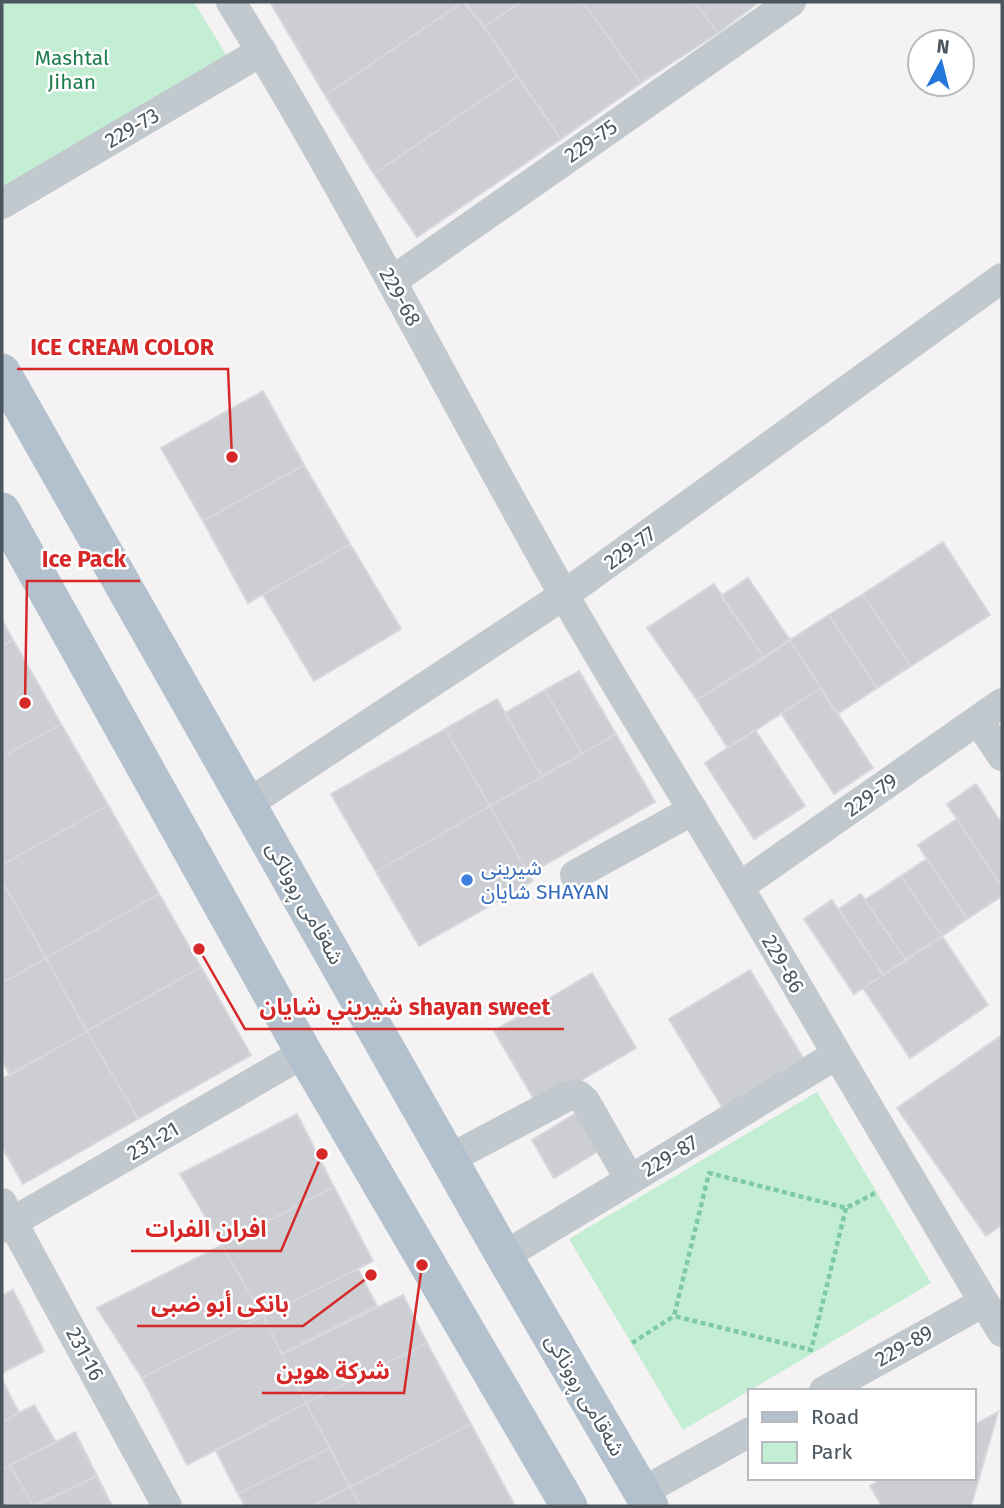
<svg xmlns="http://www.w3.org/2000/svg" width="1004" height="1508" font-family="'Fira Sans','Noto Sans Arabic',sans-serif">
<rect width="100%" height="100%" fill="#f4f2f2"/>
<path fill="#c4eed4" d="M 2,2 L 194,2 L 228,58 L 2,190 Z
M 817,1092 L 931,1283 L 683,1430 L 569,1239 Z"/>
<path fill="#ccced4" stroke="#d6d8dd" stroke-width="2" d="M 270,2 L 463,2 L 325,95 Z
M 463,2 L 484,27 L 517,76 L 374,174 L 325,95 Z
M 465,2 L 521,2 L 484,27 Z
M 521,2 L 583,2 L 641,83 L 561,139 L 484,27 Z
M 583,2 L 695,2 L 718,33 L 641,83 Z
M 695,2 L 759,2 L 718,33 Z
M 517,76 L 561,139 L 417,237 L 374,174 Z
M 263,391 L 304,465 L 203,521 L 161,448 Z
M 304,465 L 350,544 L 248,603 L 203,521 Z
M 943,542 L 990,615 L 911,666 L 863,594 Z
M 350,544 L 401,629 L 314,681 L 263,595 Z
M 748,578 L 790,640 L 764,658 L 721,596 Z
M 714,584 L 764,658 L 697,700 L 647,628 Z
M 863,594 L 911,666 L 877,688 L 829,615 Z
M 829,615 L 877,688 L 837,714 L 790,640 Z
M 2,620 L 13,640 L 2,646 Z
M 13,640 L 61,724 L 2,757 L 2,646 Z
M 790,640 L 821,688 L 728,748 L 697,700 Z
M 579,671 L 616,734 L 582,754 L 545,690 Z
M 821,688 L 873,768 L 834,794 L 781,713 Z
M 545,690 L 582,754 L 542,777 L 505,713 Z
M 497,699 L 542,777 L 490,806 L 445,729 Z
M 61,724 L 108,805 L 2,865 L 2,757 Z
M 445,729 L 490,806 L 376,872 L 331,794 Z
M 755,730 L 805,806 L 754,839 L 705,763 Z
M 616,734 L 655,802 L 529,874 L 490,806 Z
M 976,784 L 1002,824 L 1002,887 L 947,804 Z
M 108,805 L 159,894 L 46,958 L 2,881 L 2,865 Z
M 490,806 L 533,881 L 419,946 L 376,872 Z
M 957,819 L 1002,887 L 1002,896 L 967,919 L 918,845 Z
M 927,859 L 967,919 L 942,936 L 901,876 Z
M 901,876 L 942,936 L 906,960 L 865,900 Z
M 2,881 L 46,958 L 2,983 Z
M 159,894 L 201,967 L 87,1031 L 46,958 Z
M 861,894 L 906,960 L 883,975 L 839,909 Z
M 832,900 L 883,975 L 854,994 L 804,919 Z
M 942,936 L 988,1005 L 910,1058 L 863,988 Z
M 46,958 L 87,1031 L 10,1075 L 2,1060 L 2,983 Z
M 201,967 L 251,1055 L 138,1119 L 87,1031 Z
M 750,970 L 803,1058 L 722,1107 L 669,1019 Z
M 592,973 L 636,1048 L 538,1106 L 494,1031 Z
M 87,1031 L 138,1119 L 23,1184 L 2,1147 L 2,1079 Z
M 1002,1035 L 1002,1225 L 986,1236 L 897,1108 Z
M 578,1112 L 600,1150 L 554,1178 L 532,1140 Z
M 297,1114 L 334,1187 L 222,1245 L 180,1174 Z
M 334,1187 L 373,1261 L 263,1316 L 222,1245 Z
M 222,1245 L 263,1316 L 142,1378 L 97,1308 Z
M 358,1269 L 377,1306 L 282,1354 L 263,1316 Z
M 13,1290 L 44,1351 L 2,1373 L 2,1295 Z
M 403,1295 L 427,1343 L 306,1403 L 282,1354 Z
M 263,1316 L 306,1403 L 187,1465 L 142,1378 Z
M 427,1343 L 471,1424 L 350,1487 L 306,1403 Z
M 2,1380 L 19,1413 L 2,1422 Z
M 306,1403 L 330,1448 L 238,1494 L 216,1451 Z
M 34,1405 L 56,1442 L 2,1469 L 2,1422 Z
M 998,1412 L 971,1506 L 882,1506 L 870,1486 L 883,1478 L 974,1478 L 974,1425 Z
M 471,1424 L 515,1506 L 361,1506 L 350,1487 Z
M 75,1432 L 97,1476 L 33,1506 L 10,1465 Z
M 330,1448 L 350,1487 L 312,1506 L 245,1506 L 238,1494 Z
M 10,1465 L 33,1506 L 2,1506 L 2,1469 Z
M 97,1476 L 112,1506 L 36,1506 Z
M 350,1487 L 361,1506 L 312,1506 Z"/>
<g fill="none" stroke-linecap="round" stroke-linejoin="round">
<path stroke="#7ecaa4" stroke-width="4.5" stroke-dasharray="5 3.5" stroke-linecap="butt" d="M 846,1208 L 811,1350 L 674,1316 L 709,1173 L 846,1208 L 877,1192
M 632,1343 L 674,1316"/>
<path stroke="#c1c9cf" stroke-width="30" d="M 231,2 C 350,195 452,398 564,595 C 620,693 681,789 739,887 C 826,1035 913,1185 1002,1332
M 2,204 L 262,51
M 392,281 L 791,2
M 978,720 L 1002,756
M 249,803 L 564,595 L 1002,278
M 575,875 L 693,810
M 739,887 L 1002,703
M 449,1159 L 568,1096 L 578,1095 L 585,1101 L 630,1180
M 2,1203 L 167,1506
M 2,1228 L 304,1053
M 504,1256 L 836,1055
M 824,1391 L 984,1302
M 642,1492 L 750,1432"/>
<path stroke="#b3c1ce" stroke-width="37" d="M 2,372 L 504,1256 L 650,1506
M 2,511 L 304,1053 L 569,1506"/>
</g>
<circle fill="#3f7fe0" stroke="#fff" stroke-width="2.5" cx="467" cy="880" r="7"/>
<g text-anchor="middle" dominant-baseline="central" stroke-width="5" stroke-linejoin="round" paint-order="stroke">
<g font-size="21" fill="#1d7d4d" stroke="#fff">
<text x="72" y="58">Mashtal<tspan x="72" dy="24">Jihan</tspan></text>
</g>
<g font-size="21" fill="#4a555e" stroke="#fff">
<text transform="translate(132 128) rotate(-30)">229-73</text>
<text transform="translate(591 141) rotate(-35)">229-75</text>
<text transform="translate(400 297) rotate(61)">229-68</text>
<text transform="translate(630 548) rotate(-36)">229-77</text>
<text transform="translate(871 795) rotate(-35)">229-79</text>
<text transform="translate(305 903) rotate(61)">شەقامی ڕووناکی</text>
<text transform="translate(783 964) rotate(60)">229-86</text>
<text transform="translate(153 1141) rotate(-30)">231-21</text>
<text transform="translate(670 1156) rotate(-31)">229-87</text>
<text transform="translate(904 1346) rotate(-29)">229-89</text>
<text transform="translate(85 1354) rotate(62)">231-16</text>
<text transform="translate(585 1395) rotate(60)">شەقامی ڕووناکی</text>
</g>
<g font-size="21" fill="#366cbe" stroke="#fff" text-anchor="start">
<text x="481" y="868">شيرينى<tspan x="481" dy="24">شايان SHAYAN</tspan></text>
</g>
</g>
<path fill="none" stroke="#d62828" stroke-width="2.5" d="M232 457L228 369H17M25 703L27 581H140M199 949L245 1029H564M322 1154L281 1251H131M371 1275L303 1326H137M422 1265L404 1393H262"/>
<g fill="#d62828" stroke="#fff" stroke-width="2.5">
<circle cx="232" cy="457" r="7"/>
<circle cx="25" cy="703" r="7"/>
<circle cx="199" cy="949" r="7"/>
<circle cx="322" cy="1154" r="7"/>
<circle cx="371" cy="1275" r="7"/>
<circle cx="422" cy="1265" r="7"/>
</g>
<g font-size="23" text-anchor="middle" font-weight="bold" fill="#d62828" stroke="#fff" stroke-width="5" stroke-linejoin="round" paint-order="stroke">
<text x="122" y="355">ICE CREAM COLOR</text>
<text x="84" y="567">Ice Pack</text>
<text x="405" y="1015">شيريني شايان shayan sweet</text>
<text x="206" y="1237">افران الفرات</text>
<text x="220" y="1312">بانكى أبو ضبى</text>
<text x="333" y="1379">شركة هوين</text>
</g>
<rect width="1004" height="1508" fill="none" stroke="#4a555e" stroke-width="7"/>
<rect x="748" y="1389" width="228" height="91" fill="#ffffff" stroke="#b7bbbf" stroke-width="2"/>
<rect x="762" y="1412" width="35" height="10" fill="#b3c1ce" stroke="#b7bbbf" stroke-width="2"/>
<text x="811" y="1424" font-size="21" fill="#4a555e">Road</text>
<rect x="762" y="1442" width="35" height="21" fill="#c4eed4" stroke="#b7bbbf" stroke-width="2"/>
<text x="811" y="1459" font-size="21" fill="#4a555e">Park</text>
<g transform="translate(941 63) rotate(7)"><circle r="33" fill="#ffffff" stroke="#b7bbbf" stroke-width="2"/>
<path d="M0-5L12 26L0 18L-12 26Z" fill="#2476db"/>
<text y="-10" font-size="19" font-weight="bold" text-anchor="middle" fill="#4a555e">N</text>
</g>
</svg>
